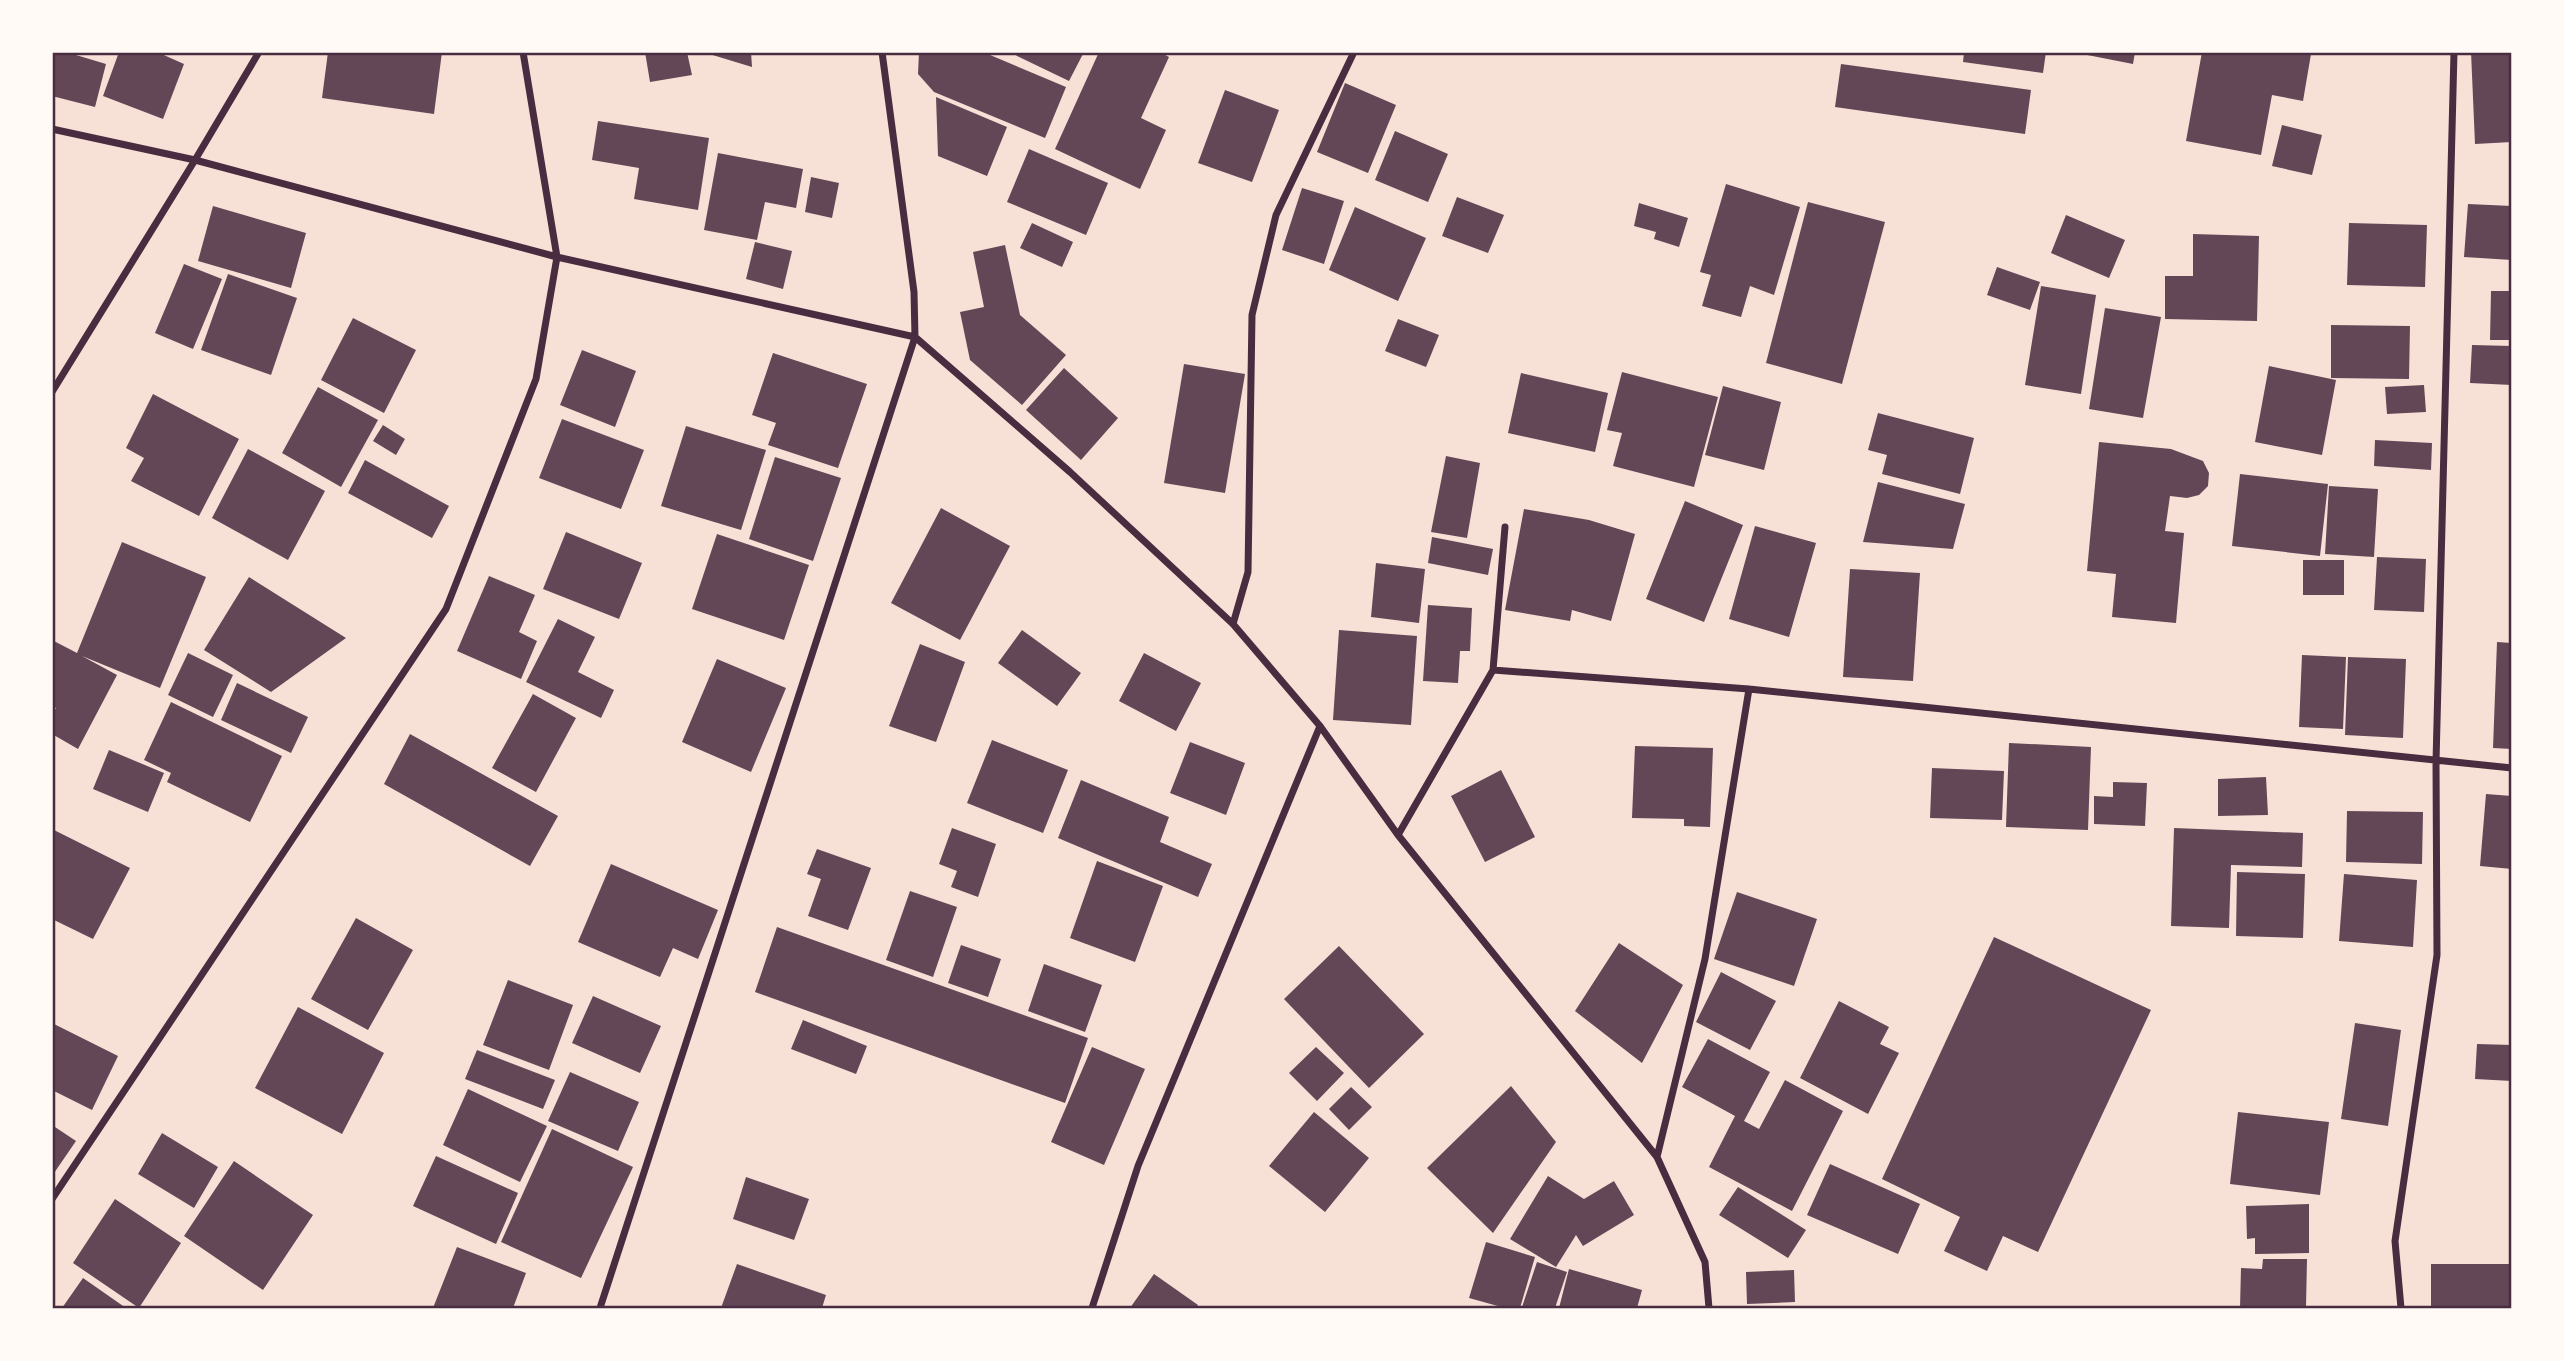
<svg xmlns="http://www.w3.org/2000/svg" width="2564" height="1361" font-family="Quicksand,sans-serif">
<rect width="100%" height="100%" fill="#f7e1d7"/>
<path fill="#644757" d="M 52,52 L 66,52 L 106,64 L 95,107 L 52,96 Z
M 119,52 L 157,52 L 184,64 L 163,119 L 103,96 Z
M 328,52 L 442,52 L 434,114 L 322,98 Z
M 645,52 L 687,52 L 692,75 L 650,82 Z
M 751,52 L 752,67 L 706,53 L 706,52 Z
M 919,52 L 983,52 L 1066,87 L 1045,138 L 934,92 L 918,74 Z
M 1009,52 L 1084,52 L 1069,81 Z
M 1099,52 L 1160,52 L 1169,57 L 1141,118 L 1166,130 L 1140,189 L 1055,149 Z
M 1964,52 L 2046,52 L 2043,73 L 1963,62 Z
M 2072,52 L 2135,52 L 2133,64 Z
M 2202,52 L 2311,54 L 2303,101 L 2272,95 L 2261,155 L 2186,141 Z
M 2471,52 L 2512,52 L 2512,142 L 2475,144 Z
M 1841,64 L 2031,90 L 2025,134 L 1835,107 Z
M 1345,83 L 1396,105 L 1368,173 L 1317,152 Z
M 1225,90 L 1279,110 L 1252,182 L 1198,163 Z
M 936,97 L 1007,127 L 987,176 L 938,156 Z
M 598,121 L 709,138 L 698,210 L 634,199 L 639,168 L 592,160 Z
M 2282,125 L 2322,135 L 2312,175 L 2272,166 Z
M 1395,131 L 1448,154 L 1428,202 L 1375,180 Z
M 1029,149 L 1108,183 L 1086,235 L 1007,202 Z
M 718,153 L 803,169 L 796,208 L 765,202 L 757,240 L 704,230 Z
M 811,177 L 839,183 L 832,218 L 805,212 Z
M 1726,184 L 1800,207 L 1774,295 L 1750,286 L 1741,317 L 1702,306 L 1711,275 L 1700,272 Z
M 1302,188 L 1344,201 L 1324,264 L 1282,250 Z
M 1457,197 L 1504,215 L 1488,253 L 1442,236 Z
M 1808,202 L 1885,222 L 1842,384 L 1766,363 Z
M 1639,203 L 1688,218 L 1679,247 L 1654,239 L 1656,232 L 1634,226 Z
M 2468,204 L 2512,206 L 2512,260 L 2464,257 Z
M 213,206 L 306,233 L 291,288 L 198,261 Z
M 1355,207 L 1426,238 L 1398,301 L 1329,270 Z
M 2066,215 L 2125,240 L 2109,278 L 2051,253 Z
M 1032,223 L 1073,242 L 1062,267 L 1020,248 Z
M 2349,223 L 2427,225 L 2425,287 L 2347,285 Z
M 2193,234 L 2259,236 L 2257,321 L 2165,319 L 2165,276 L 2193,276 Z
M 755,242 L 792,251 L 783,289 L 746,279 Z
M 1005,245 L 1020,315 L 1066,355 L 1022,405 L 970,360 L 960,312 L 984,307 L 973,252 Z
M 184,264 L 222,279 L 193,349 L 155,333 Z
M 1997,267 L 2040,282 L 2030,310 L 1987,295 Z
M 228,274 L 297,298 L 271,375 L 201,350 Z
M 2041,286 L 2096,295 L 2081,394 L 2025,385 Z
M 2491,291 L 2512,291 L 2512,340 L 2490,340 Z
M 2105,308 L 2161,317 L 2143,418 L 2089,409 Z
M 353,318 L 416,350 L 384,413 L 321,380 Z
M 1398,319 L 1439,335 L 1426,367 L 1385,351 Z
M 2331,325 L 2410,326 L 2409,379 L 2331,378 Z
M 2472,345 L 2512,346 L 2512,385 L 2470,383 Z
M 582,350 L 636,371 L 615,427 L 560,405 Z
M 773,353 L 867,384 L 838,468 L 768,445 L 776,423 L 752,415 Z
M 1184,364 L 1245,374 L 1225,493 L 1164,483 Z
M 2269,366 L 2336,380 L 2322,455 L 2255,442 Z
M 1064,368 L 1118,418 L 1081,460 L 1026,410 Z
M 1622,372 L 1718,397 L 1694,487 L 1613,466 L 1622,433 L 1607,430 Z
M 1521,373 L 1608,393 L 1595,452 L 1508,433 Z
M 2424,385 L 2426,412 L 2387,414 L 2385,387 Z
M 1723,386 L 1781,402 L 1764,470 L 1705,455 Z
M 318,387 L 378,420 L 341,487 L 282,453 Z
M 153,394 L 239,439 L 199,516 L 131,481 L 144,458 L 126,448 Z
M 1878,413 L 1974,438 L 1960,494 L 1882,474 L 1887,455 L 1868,450 Z
M 562,419 L 644,450 L 621,509 L 539,478 Z
M 383,425 L 405,439 L 396,455 L 373,441 Z
M 686,426 L 766,450 L 741,530 L 661,506 Z
M 2375,440 L 2432,443 L 2431,470 L 2374,466 Z
M 2099,442 L 2171,449 L 2203,461 L 2209,473 L 2208,486 L 2199,495 L 2187,498 L 2170,496 L 2165,531 L 2184,533 L 2176,623 L 2112,617 L 2116,574 L 2087,571 Z
M 248,449 L 325,491 L 288,560 L 212,518 Z
M 1446,456 L 1480,463 L 1467,538 L 1431,532 Z
M 775,457 L 841,478 L 813,561 L 749,539 Z
M 365,460 L 449,506 L 432,538 L 348,493 Z
M 2240,474 L 2328,484 L 2320,556 L 2232,546 Z
M 1878,482 L 1965,504 L 1953,549 L 1863,542 Z
M 2329,486 L 2378,489 L 2374,557 L 2325,554 Z
M 1685,501 L 1743,525 L 1704,622 L 1646,599 Z
M 941,508 L 1010,546 L 960,640 L 891,603 Z
M 1524,509 L 1589,520 L 1635,534 L 1611,621 L 1572,610 L 1570,621 L 1505,610 Z
M 1755,526 L 1816,543 L 1789,637 L 1729,619 Z
M 566,532 L 642,563 L 619,619 L 543,589 Z
M 717,534 L 809,565 L 784,640 L 692,609 Z
M 1432,537 L 1493,549 L 1488,575 L 1428,563 Z
M 122,542 L 206,577 L 160,688 L 82,656 L 117,675 L 78,749 L 52,734 L 52,714 L 56,708 L 52,706 L 52,640 L 77,653 Z
M 2377,557 L 2426,559 L 2424,612 L 2374,610 Z
M 2303,560 L 2344,560 L 2344,595 L 2303,595 Z
M 1376,563 L 1425,569 L 1419,623 L 1371,617 Z
M 1850,569 L 1920,573 L 1913,681 L 1843,677 Z
M 489,576 L 535,595 L 519,632 L 537,641 L 521,679 L 457,651 Z
M 249,577 L 346,638 L 271,692 L 204,650 Z
M 1428,605 L 1472,608 L 1470,651 L 1460,651 L 1458,683 L 1423,681 Z
M 558,619 L 595,637 L 578,672 L 614,690 L 601,718 L 526,682 Z
M 1022,630 L 1081,673 L 1057,706 L 998,663 Z
M 1339,630 L 1417,636 L 1411,725 L 1333,720 Z
M 2497,642 L 2512,643 L 2512,749 L 2493,748 Z
M 920,644 L 965,662 L 936,742 L 889,726 Z
M 188,653 L 233,675 L 213,717 L 168,695 Z
M 1144,653 L 1201,683 L 1176,731 L 1119,701 Z
M 2302,655 L 2346,657 L 2343,729 L 2299,727 Z
M 2348,657 L 2406,659 L 2403,738 L 2345,735 Z
M 717,659 L 786,688 L 751,772 L 682,742 Z
M 237,683 L 308,717 L 291,753 L 221,720 Z
M 533,694 L 576,718 L 536,792 L 492,768 Z
M 171,702 L 282,756 L 250,822 L 167,782 L 171,773 L 144,760 Z
M 410,734 L 558,816 L 530,866 L 384,784 Z
M 992,740 L 1068,770 L 1043,833 L 967,803 Z
M 1190,742 L 1245,763 L 1226,815 L 1170,793 Z
M 2009,743 L 2091,747 L 2088,830 L 2006,827 Z
M 1635,746 L 1713,748 L 1710,827 L 1684,826 L 1684,819 L 1632,818 Z
M 109,750 L 164,773 L 148,812 L 93,789 Z
M 1932,768 L 2004,771 L 2002,820 L 1930,818 Z
M 1501,770 L 1535,837 L 1485,862 L 1451,796 Z
M 2266,777 L 2268,815 L 2218,816 L 2218,779 Z
M 1081,780 L 1169,817 L 1160,842 L 1212,864 L 1198,897 L 1058,838 Z
M 2113,782 L 2147,783 L 2145,826 L 2094,824 L 2094,796 L 2113,797 Z
M 2486,794 L 2512,796 L 2512,869 L 2480,866 Z
M 2347,811 L 2423,812 L 2422,864 L 2346,862 Z
M 952,828 L 996,844 L 978,897 L 951,887 L 957,871 L 939,864 Z
M 2174,828 L 2303,833 L 2302,867 L 2231,865 L 2229,928 L 2171,926 Z
M 52,829 L 130,868 L 93,939 L 52,919 Z
M 817,849 L 871,868 L 848,930 L 808,916 L 821,879 L 807,874 Z
M 1097,861 L 1163,886 L 1135,962 L 1070,938 Z
M 611,864 L 718,910 L 698,959 L 673,948 L 660,977 L 578,942 Z
M 2237,872 L 2305,874 L 2303,938 L 2236,936 Z
M 2344,874 L 2417,880 L 2413,947 L 2339,941 Z
M 910,891 L 957,907 L 933,977 L 886,960 Z
M 1737,892 L 1817,919 L 1794,986 L 1714,959 Z
M 356,918 L 413,950 L 368,1030 L 311,999 Z
M 777,927 L 1088,1038 L 1065,1103 L 755,992 Z
M 1994,937 L 2151,1010 L 2038,1252 L 2003,1236 L 1987,1271 L 1944,1251 L 1960,1217 L 1882,1179 Z
M 1619,943 L 1683,985 L 1642,1063 L 1575,1011 Z
M 961,945 L 1001,959 L 988,997 L 948,983 Z
M 1339,946 L 1424,1034 L 1369,1088 L 1284,999 Z
M 1044,964 L 1102,985 L 1085,1032 L 1028,1011 Z
M 1721,972 L 1776,1001 L 1750,1050 L 1696,1022 Z
M 508,980 L 573,1005 L 549,1070 L 483,1045 Z
M 593,996 L 661,1026 L 640,1073 L 572,1043 Z
M 1839,1001 L 1889,1027 L 1880,1044 L 1899,1053 L 1868,1114 L 1800,1078 Z
M 298,1007 L 384,1053 L 342,1134 L 255,1088 Z
M 803,1020 L 867,1046 L 856,1074 L 791,1049 Z
M 52,1023 L 118,1056 L 92,1110 L 52,1090 Z
M 2355,1023 L 2401,1030 L 2388,1126 L 2341,1119 Z
M 1708,1039 L 1770,1072 L 1744,1121 L 1759,1129 L 1785,1080 L 1843,1111 L 1792,1211 L 1709,1167 L 1735,1116 L 1682,1087 Z
M 2477,1044 L 2512,1045 L 2512,1081 L 2475,1079 Z
M 1092,1047 L 1145,1069 L 1104,1165 L 1051,1142 Z
M 1316,1047 L 1344,1073 L 1317,1101 L 1289,1073 Z
M 477,1050 L 555,1080 L 543,1109 L 465,1079 Z
M 570,1072 L 639,1102 L 618,1151 L 548,1121 Z
M 1511,1086 L 1556,1142 L 1493,1233 L 1427,1168 Z
M 1351,1087 L 1372,1107 L 1349,1130 L 1329,1109 Z
M 468,1089 L 547,1126 L 520,1182 L 443,1145 Z
M 1314,1112 L 1369,1158 L 1325,1212 L 1269,1166 Z
M 2238,1112 L 2329,1122 L 2320,1195 L 2230,1184 Z
M 52,1125 L 76,1141 L 52,1176 Z
M 552,1129 L 633,1167 L 581,1278 L 501,1242 Z
M 162,1133 L 218,1167 L 194,1208 L 138,1174 Z
M 436,1156 L 518,1193 L 496,1244 L 413,1206 Z
M 234,1161 L 313,1215 L 263,1290 L 184,1236 Z
M 1830,1164 L 1920,1204 L 1898,1254 L 1807,1215 Z
M 1548,1176 L 1584,1199 L 1614,1181 L 1634,1215 L 1583,1246 L 1576,1235 L 1556,1267 L 1510,1239 Z
M 746,1177 L 809,1199 L 794,1240 L 733,1219 Z
M 1738,1187 L 1806,1230 L 1788,1258 L 1719,1215 Z
M 115,1199 L 181,1243 L 139,1308 L 73,1263 Z
M 2309,1204 L 2309,1253 L 2255,1254 L 2255,1238 L 2247,1239 L 2246,1206 Z
M 1486,1242 L 1535,1257 L 1520,1308 L 1505,1308 L 1469,1298 Z
M 457,1247 L 526,1273 L 513,1308 L 433,1308 Z
M 2263,1259 L 2307,1259 L 2306,1308 L 2240,1308 L 2241,1268 L 2262,1269 Z
M 1537,1262 L 1567,1272 L 1555,1308 L 1522,1307 Z
M 737,1264 L 826,1295 L 822,1308 L 721,1308 Z
M 2431,1264 L 2512,1264 L 2512,1308 L 2431,1308 Z
M 1569,1269 L 1642,1290 L 1637,1308 L 1559,1308 Z
M 1794,1270 L 1795,1302 L 1747,1304 L 1746,1272 Z
M 1154,1274 L 1198,1305 L 1196,1308 L 1130,1308 Z
M 83,1278 L 126,1308 L 62,1308 Z"/>
<g fill="none" stroke-linecap="round" stroke-linejoin="round">
<path stroke="#4a2c40" stroke-width="7" d="M 52,129 L 195,160 L 557,257 L 915,337 L 1070,472 L 1233,624 L 1320,726 L 1398,835 L 1657,1157 L 1705,1262 L 1709,1308
M 52,392 L 195,160 L 259,52
M 1233,624 L 1248,572 L 1252,315 L 1276,215 L 1354,52
M 1493,670 L 1749,689 L 2512,768
M 1398,835 L 1493,670 L 1505,527
M 1657,1157 L 1705,959 L 1749,689
M 52,1199 L 446,609 L 536,379 L 557,257 L 523,52
M 600,1308 L 915,337 L 914,292 L 882,52
M 1092,1308 L 1138,1166 L 1320,726
M 2401,1308 L 2395,1241 L 2437,955 L 2436,762 L 2454,52"/>
</g>
<rect width="2564" height="1361" fill="none" stroke="#fffaf5" stroke-width="108"/>
<rect x="54" y="54" width="2456" height="1253" fill="none" stroke="#4a2c40" stroke-width="2.5"/>
</svg>
